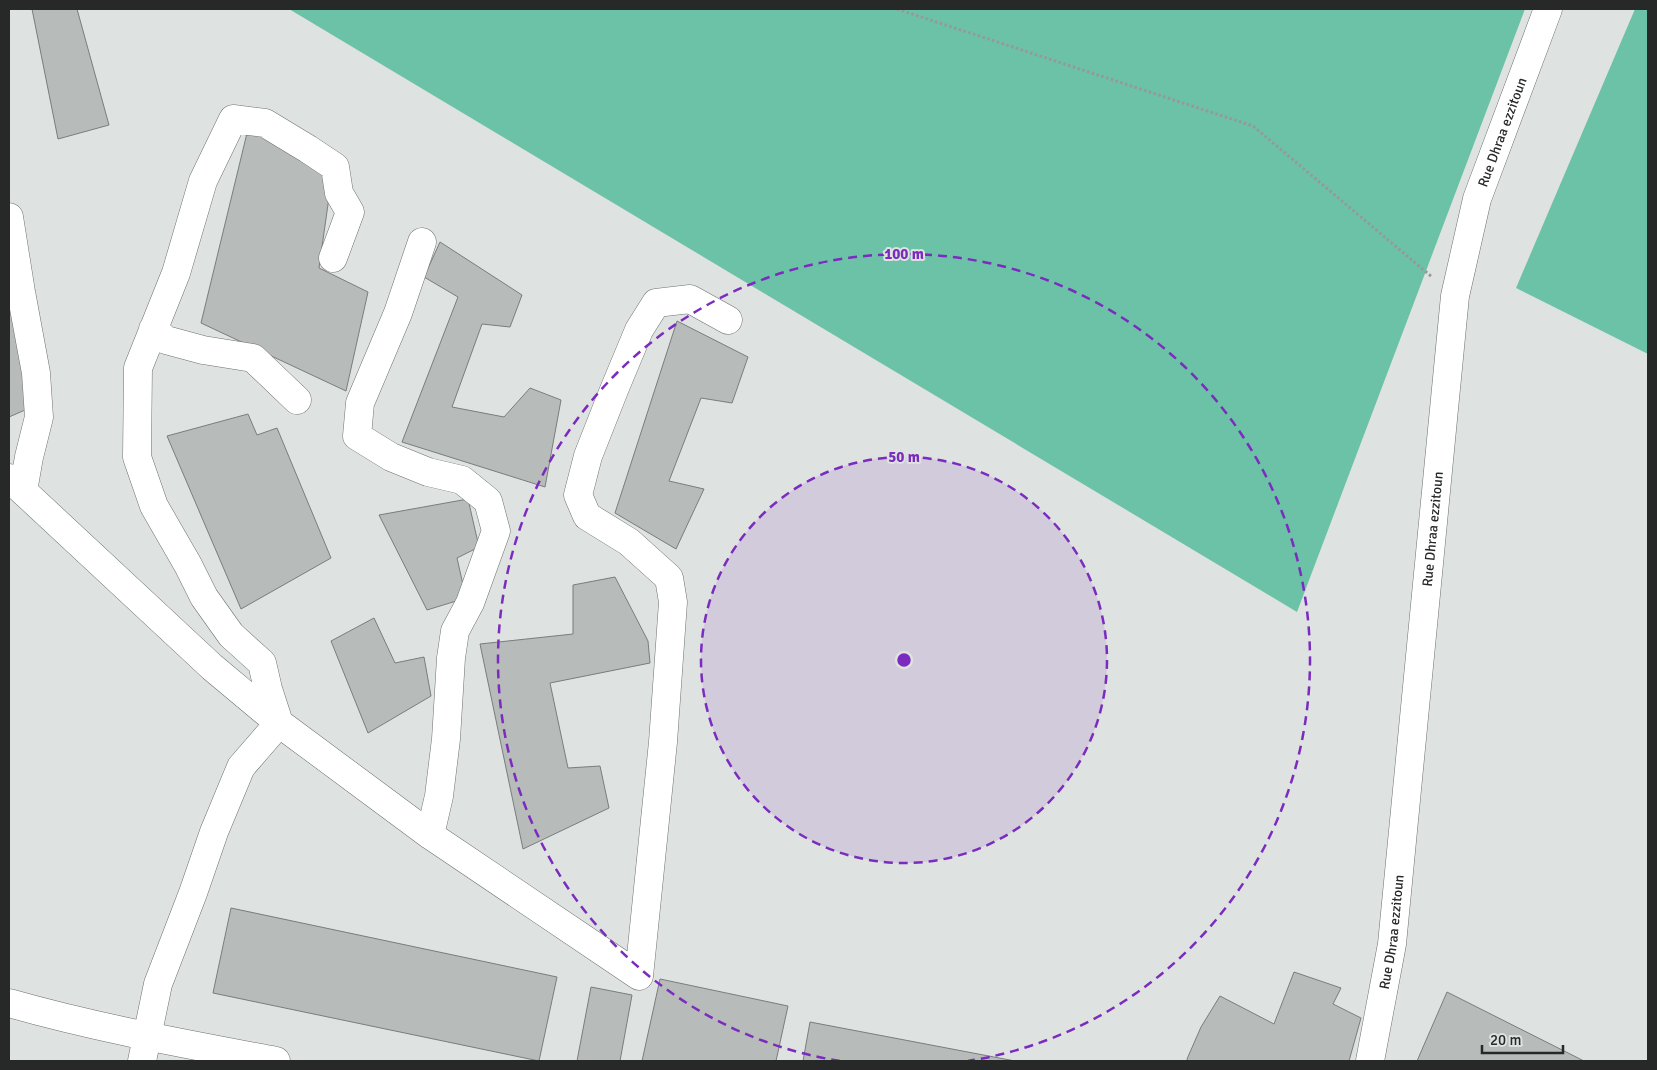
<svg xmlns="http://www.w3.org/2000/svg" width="1657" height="1070" font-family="Signika,sans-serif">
<rect width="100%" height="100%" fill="#dee2e0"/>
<path fill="#6cc2a6" d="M 289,9 L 1525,9 L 1297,612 Z
M 1635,9 L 1648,9 L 1648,354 L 1516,288 Z"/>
<path fill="#b7bbb9" stroke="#797d7c" d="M 32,9 L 77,9 L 109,125 L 58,139 Z
M 248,129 L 332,176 L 319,268 L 368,292 L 346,391 L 201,323 Z
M 440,242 L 522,295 L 510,327 L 482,324 L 452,407 L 504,417 L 530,388 L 561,400 L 545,487 L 402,442 L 458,297 L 424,277 Z
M 9,300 L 32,407 L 9,417 Z
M 677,321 L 748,357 L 732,403 L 701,398 L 669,481 L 704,489 L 676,549 L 615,513 Z
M 248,414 L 257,435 L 277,428 L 331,558 L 241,609 L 167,436 Z
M 468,499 L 479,547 L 457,558 L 466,598 L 427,610 L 379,515 Z
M 615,577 L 648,641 L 650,663 L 550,683 L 568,768 L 600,766 L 609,808 L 523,849 L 480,644 L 573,634 L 573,585 Z
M 374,618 L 395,663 L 424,657 L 431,696 L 368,733 L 331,641 Z
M 231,908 L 557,977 L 539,1061 L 213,993 Z
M 1294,972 L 1341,988 L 1333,1004 L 1361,1018 L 1349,1061 L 1188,1061 L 1187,1059 L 1201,1027 L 1220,996 L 1274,1024 Z
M 660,979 L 788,1006 L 776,1061 L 642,1061 Z
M 591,987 L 632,995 L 620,1061 L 577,1061 Z
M 1447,992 L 1584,1061 L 1417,1061 Z
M 810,1022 L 1015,1061 L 803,1061 Z"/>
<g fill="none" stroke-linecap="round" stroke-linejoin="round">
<defs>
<path id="minor" d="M 9,217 L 21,292 L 36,373 L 39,417 L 29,457 L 23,491
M 422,242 L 398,313 L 360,403 L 357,436 L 391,457 L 428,472 L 462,480 L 488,501 L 496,531 L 470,603 L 455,631 L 451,658 L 446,739 L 439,796 L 430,835
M 153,329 L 166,340 L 203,350 L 253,358 L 297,400
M 9,478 L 212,667 L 279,723
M 279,723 L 268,689 L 262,663 L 231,635 L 204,597 L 188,565 L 154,506 L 137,457 L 138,368 L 176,273 L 203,181 L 233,119 L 265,123 L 308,149 L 335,167 L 339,193 L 350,212 L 333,258
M 142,1061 L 158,984 L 193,893 L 214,832 L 241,767 L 279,723 L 430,835 L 639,976 L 663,742 L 673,602 L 669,578 L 629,542 L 587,516 L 578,495 L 588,456 L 614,390 L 639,330 L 656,303 L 690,299 L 728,320"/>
<g id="major">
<path d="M 9,1003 C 97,1028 186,1044 276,1061"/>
<path id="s1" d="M 1370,1061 L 1392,944 L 1455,296 L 1477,199 L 1548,9"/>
</g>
</defs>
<use href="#minor" stroke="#6e7170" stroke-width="29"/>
<use href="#major" stroke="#6e7170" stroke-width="29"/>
<path stroke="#969997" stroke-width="3" stroke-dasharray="2.5 2.5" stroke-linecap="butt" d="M 897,9 L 1253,126 L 1432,277"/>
<use href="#minor" stroke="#fff" stroke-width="28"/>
<use href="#major" stroke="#fff" stroke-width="28"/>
</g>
<circle cx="904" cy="660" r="203" fill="#7b2cbf" fill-opacity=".12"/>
<g fill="none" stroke="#7b2cbf" stroke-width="2.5" stroke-dasharray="9 6">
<circle cx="904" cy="660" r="203"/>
<path d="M840 1061A406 406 0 1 1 968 1061"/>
</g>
<g text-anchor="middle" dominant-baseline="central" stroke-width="4" stroke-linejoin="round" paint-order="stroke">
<g font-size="14" fill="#272828" stroke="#dee2e0">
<text stroke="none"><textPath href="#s1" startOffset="941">Rue Dhraa ezzitoun</textPath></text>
<text stroke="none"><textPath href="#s1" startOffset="536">Rue Dhraa ezzitoun</textPath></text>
<text stroke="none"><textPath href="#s1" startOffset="131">Rue Dhraa ezzitoun</textPath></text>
</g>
</g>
<circle cx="904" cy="660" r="8" fill="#7b2cbf" stroke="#dee2e0" stroke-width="2.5"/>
<g font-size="15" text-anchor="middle" font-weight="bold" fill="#7b2cbf" stroke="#dee2e0" stroke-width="4" stroke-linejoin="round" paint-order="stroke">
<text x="904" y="259">100 m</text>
<text x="904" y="462">50 m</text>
</g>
<rect width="1657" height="1070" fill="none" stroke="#272828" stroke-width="20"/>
<path d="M1482 1045v8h81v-8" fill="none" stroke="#272828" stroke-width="2.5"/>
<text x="1490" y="1045" font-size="15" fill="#272828" stroke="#dee2e0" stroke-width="4" paint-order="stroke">20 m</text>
</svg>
